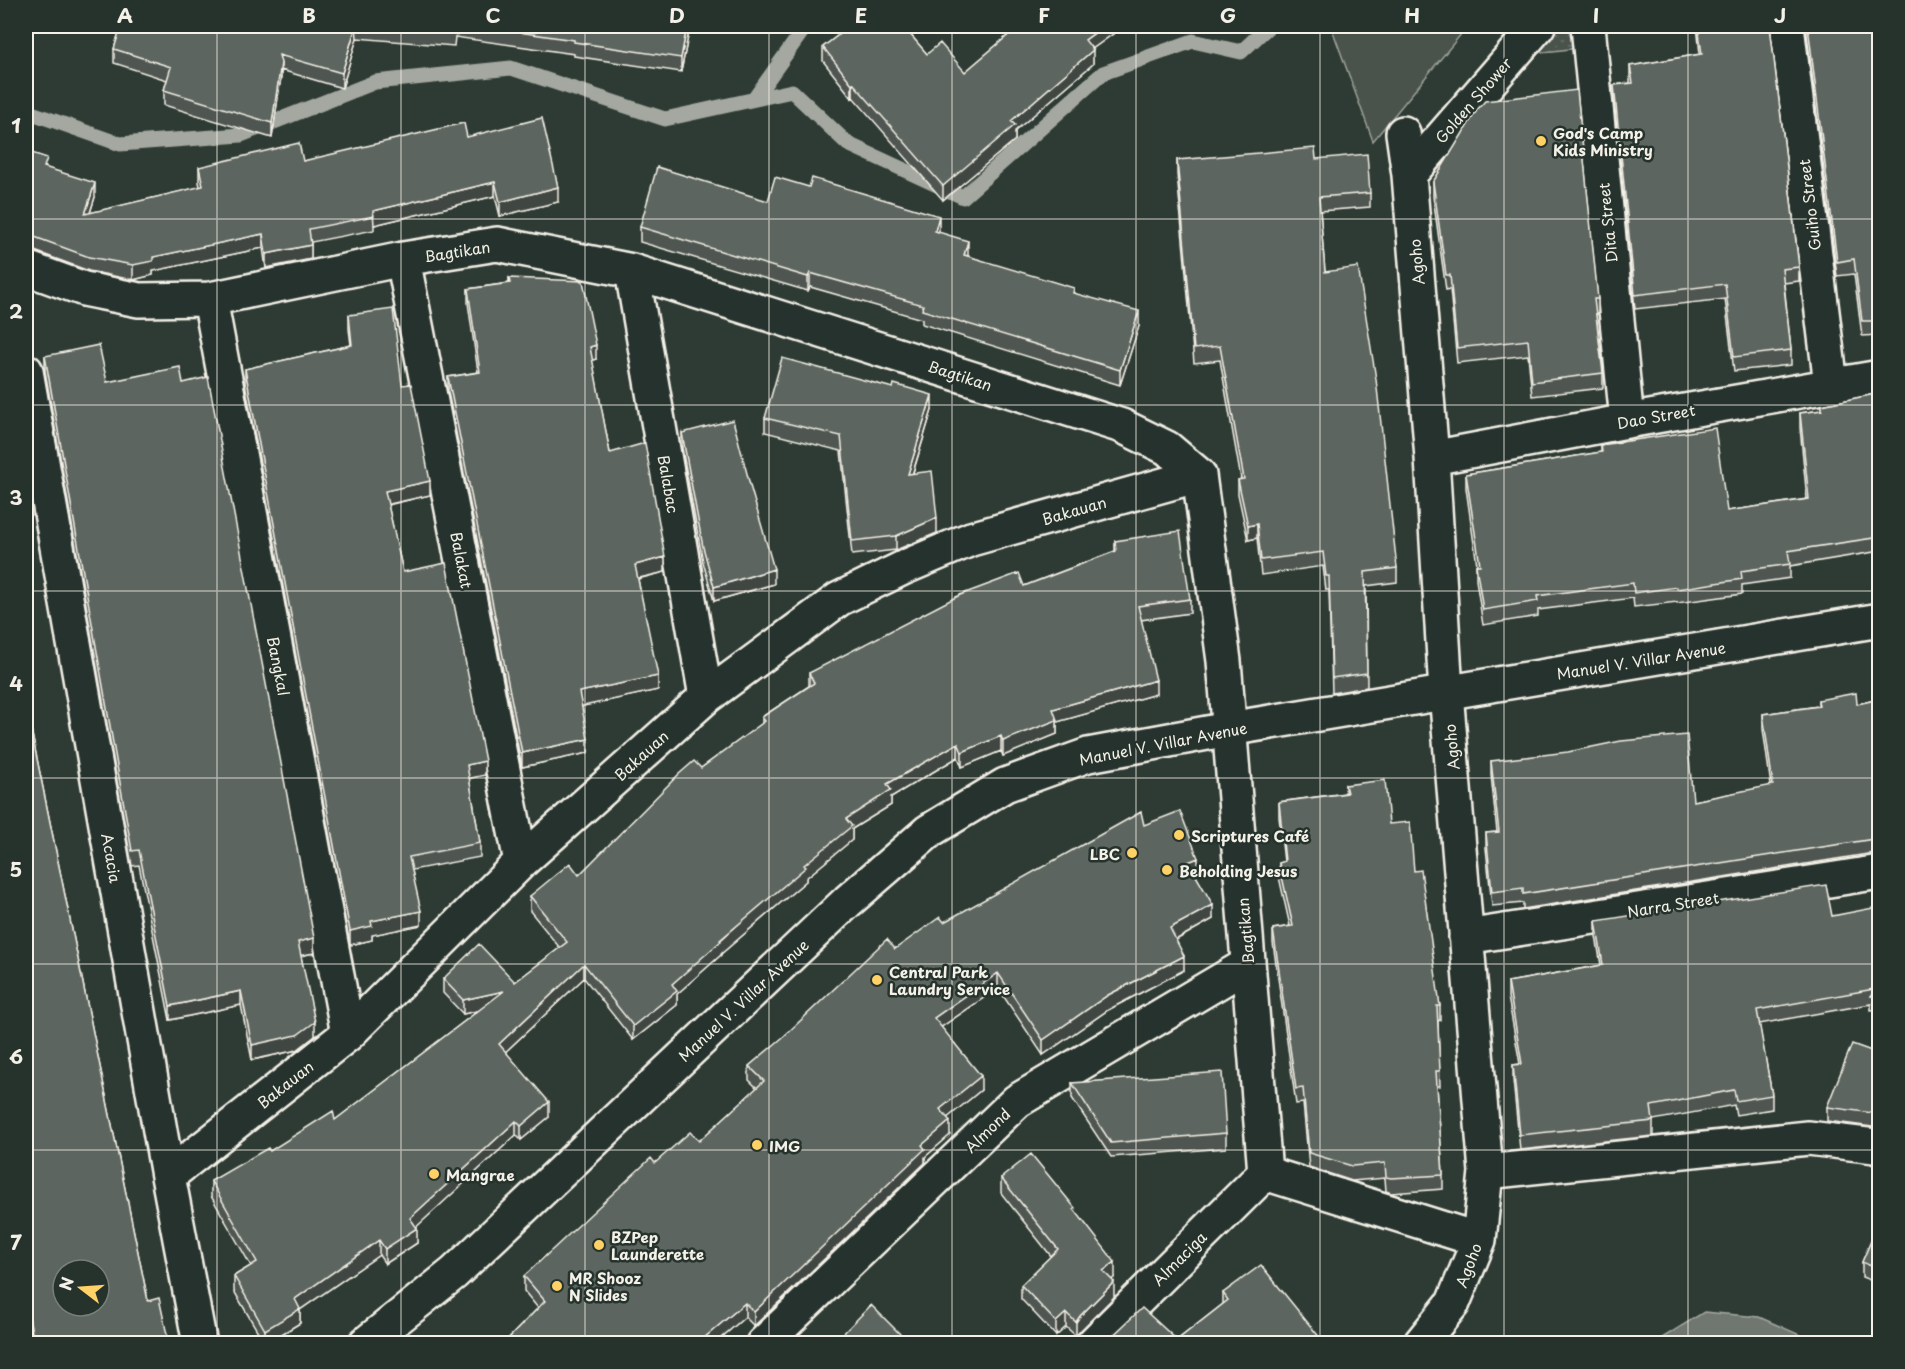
<svg xmlns="http://www.w3.org/2000/svg" width="1905" height="1369" font-family="'Playpen Sans',sans-serif">
<defs>
<pattern id="garden-dots" width="8" height="8" patternUnits="userSpaceOnUse" patternTransform="scale(1.5)"><rect width="8" height="8" fill="#48524c"/><path d="M2 2h.1M6 6h.1" fill="none" stroke="#636b66" stroke-width="1.8" stroke-linecap="round"/></pattern>
</defs>
<rect width="100%" height="100%" fill="#2e3b34"/>
<filter id="ink" filterUnits="userSpaceOnUse"><feTurbulence type="fractalNoise" baseFrequency=".0167" numOctaves="2"/><feDisplacementMap in="SourceGraphic" scale="12" xChannelSelector="R" yChannelSelector="G"/><feConvolveMatrix kernelMatrix="1 2 1 2 8 2 1 2 1" color-interpolation-filters="sRGB"/></filter>
<g filter="url(#ink)">
<path fill="#48524c" stroke="#9ea29a" stroke-width="1.5" d="M 1331,26 L 1457,26 L 1462,33 L 1373,141 Z"/>
<path fill="url(#garden-dots)" stroke="#9ea29a" stroke-width="1.5" d="M 1552,26 L 1578,26 L 1579,48 L 1526,54 Z"/>
<path fill="#6f7770" stroke="#a4a8a0" stroke-width="1.5" d="M 1704,1312 L 1759,1317 L 1818,1343 L 1654,1343 Z"/>
<g fill="none" stroke-linecap="round" stroke-linejoin="round">
<path stroke="#a4a8a0" stroke-width="15" d="M 754,99 L 806,26
M 26,111 L 120,144 L 241,135 L 375,82 L 511,68 L 665,119 L 792,91 L 848,144 L 963,197 L 1103,73 L 1193,41 L 1241,52 L 1269,26"/>
<defs>
<path id="street" d="M 1588,26 L 1627,421
M 1787,26 L 1831,385
M 1403,133 L 1409,175 L 1432,458 L 1446,692 L 1486,1172 L 1479,1240 L 1453,1303 L 1420,1344
M 1409,175 L 1538,26
M 403,259 L 521,862
M 26,268 L 84,289 L 139,300 L 210,299 L 403,259 L 497,244 L 632,271 L 1122,426 L 1167,448 L 1199,475 L 1224,661 L 1265,1173
M 632,271 L 706,697
M 210,299 L 348,1034
M 26,371 L 168,1176 L 200,1344
M 1432,458 L 1627,421 L 1880,377
M 1466,937 L 1880,872
M 1486,1172 L 1808,1138 L 1875,1146 L 1880,1148
M 1265,1173 L 1479,1240
M 168,1176 L 348,1034 L 521,862 L 706,697 L 839,599 L 905,567 L 971,539 L 1199,475
M 763,1344 L 1017,1101 L 1247,965
M 1093,1344 L 1265,1173"/>
<path id="secondary" d="M 365,1344 L 454,1273 L 848,901 L 929,831 L 1005,785 L 1088,755 L 1229,729 L 1880,620"/>
</defs>
<use href="#street" stroke="#f4f1e8" stroke-width="38"/>
<use href="#secondary" stroke="#f4f1e8" stroke-width="38"/>
<use href="#street" stroke="#26332d" stroke-width="33"/>
<use href="#secondary" stroke="#26332d" stroke-width="33"/>
</g>
<path fill="#4f5751" stroke="#f4f1e8" stroke-width="1.5" d="M 121,26 L 690,26 L 681,72 L 574,56 L 574,54 L 455,37 L 454,46 L 357,38 L 342,88 L 281,70 L 281,77 L 272,138 L 164,105 L 164,90 L 167,80 L 114,63 L 114,49 Z
M 842,26 L 903,26 L 927,54 L 965,72 L 1019,26 L 1124,26 L 1092,49 L 1093,64 L 1015,131 L 1015,140 L 943,200 L 853,97 L 852,98 L 823,61 L 823,47 L 846,29 Z
M 1697,26 L 1770,26 L 1799,267 L 1799,281 L 1784,283 L 1791,350 L 1791,365 L 1734,371 L 1725,299 L 1635,309 L 1614,100 L 1614,85 L 1630,83 L 1630,66 L 1700,54 Z
M 1806,26 L 1880,26 L 1880,335 L 1862,336 L 1854,274 L 1837,276 Z
M 467,137 L 558,202 L 500,216 L 495,196 L 374,225 L 374,230 L 311,242 L 311,259 L 266,268 L 263,248 L 153,271 L 153,275 L 133,280 L 89,271 L 32,250 L 26,250 L 26,151 L 47,168 L 95,197 L 90,213 L 200,187 L 199,182 L 199,167 L 303,161 Z
M 1316,159 L 1370,193 L 1370,207 L 1320,211 L 1325,272 L 1397,568 L 1397,582 L 1366,586 L 1367,687 L 1332,693 L 1329,590 L 1326,590 L 1323,566 L 1261,575 L 1257,538 L 1248,540 L 1238,494 L 1238,480 L 1241,479 L 1220,360 L 1194,363 L 1177,174 L 1177,160 Z
M 1433,182 L 1598,299 L 1598,314 L 1596,314 L 1603,373 L 1603,388 L 1532,396 L 1528,355 L 1457,363 L 1450,289 L 1446,290 L 1433,197 Z
M 768,201 L 939,231 L 939,232 L 968,256 L 1074,293 L 1139,326 L 1120,385 L 922,324 L 922,319 L 810,287 L 808,291 L 640,242 L 640,227 Z
M 509,278 L 596,359 L 592,360 L 610,453 L 665,572 L 638,579 L 658,690 L 582,706 L 588,753 L 522,767 L 448,392 L 448,377 L 478,372 L 468,303 L 468,289 L 509,283 Z
M 349,315 L 402,385 L 430,495 L 388,505 L 403,572 L 485,775 L 469,778 L 480,843 L 480,857 L 412,870 L 421,925 L 372,935 L 372,940 L 350,945 L 245,383 L 245,369 L 351,345 L 349,329 Z
M 45,356 L 107,382 L 314,953 L 301,956 L 315,1036 L 297,1050 L 252,1060 L 241,1005 L 170,1020 L 139,865 L 132,866 L 45,371 Z
M 1880,393 L 1880,551 L 1790,566 L 1790,578 L 1742,585 L 1742,594 L 1677,603 L 1677,602 L 1634,607 L 1633,598 L 1538,610 L 1538,616 L 1483,625 L 1476,580 L 1476,565 L 1477,565 L 1466,488 L 1466,474 L 1601,452 L 1601,445 L 1727,511 L 1807,499 L 1800,428 L 1800,413 L 1822,410 L 1822,405 Z
M 932,410 L 913,473 L 937,533 L 896,550 L 852,555 L 841,451 L 765,432 L 765,418 Z
M 682,433 L 774,584 L 714,601 L 703,562 L 682,448 Z
M 1115,541 L 1190,599 L 1190,613 L 1141,620 L 1156,694 L 1057,722 L 1057,734 L 1003,756 L 1001,751 L 962,767 L 958,757 L 891,797 L 891,805 L 852,829 L 852,840 L 806,878 L 806,881 L 721,954 L 721,955 L 677,994 L 677,1005 L 633,1040 L 584,978 L 505,1052 L 549,1117 L 521,1140 L 516,1135 L 416,1227 L 417,1243 L 385,1264 L 379,1255 L 300,1310 L 300,1323 L 265,1344 L 234,1291 L 234,1276 L 251,1266 L 211,1196 L 211,1181 L 270,1151 L 335,1120 L 478,1011 L 463,1014 L 443,993 L 443,979 L 515,982 L 560,948 L 530,911 L 530,896 L 579,875 L 701,768 L 762,724 L 762,717 L 809,686 L 809,673 L 1024,586 L 1115,551 Z
M 1880,699 L 1880,852 L 1523,909 L 1523,903 L 1492,906 L 1486,848 L 1486,833 L 1497,832 L 1491,775 L 1491,761 L 1693,801 L 1771,786 L 1763,729 L 1763,714 L 1818,706 L 1818,700 L 1857,704 Z
M 26,705 L 148,1301 L 169,1344 L 31,1344 L 29,1330 L 26,1331 Z
M 1345,785 L 1389,824 L 1414,871 L 1440,1006 L 1440,1020 L 1438,1021 L 1440,1086 L 1437,1086 L 1443,1175 L 1443,1189 L 1391,1193 L 1386,1191 L 1385,1178 L 1352,1181 L 1309,1167 L 1303,1103 L 1296,1104 L 1273,943 L 1273,929 L 1290,926 L 1279,877 L 1279,863 L 1284,862 L 1279,817 L 1279,802 L 1345,793 Z
M 1144,825 L 1198,873 L 1195,874 L 1213,919 L 1176,940 L 1184,970 L 1108,1010 L 1043,1055 L 998,988 L 941,1027 L 981,1090 L 947,1118 L 950,1135 L 925,1157 L 925,1163 L 754,1326 L 745,1317 L 714,1344 L 503,1344 L 538,1308 L 524,1291 L 524,1276 L 655,1163 L 699,1141 L 757,1088 L 749,1080 L 749,1066 L 895,949 L 944,922 Z
M 1880,914 L 1880,1009 L 1871,1010 L 1871,1004 L 1759,1024 L 1772,1095 L 1772,1109 L 1736,1115 L 1734,1105 L 1653,1120 L 1653,1136 L 1520,1150 L 1513,1080 L 1513,1065 L 1520,1064 L 1508,997 L 1508,982 L 1601,965 L 1596,936 L 1596,921 L 1832,916 Z
M 1880,1054 L 1880,1128 L 1827,1121 L 1827,1107 Z
M 1072,1083 L 1226,1133 L 1226,1148 L 1111,1157 L 1072,1098 Z
M 1001,1178 L 1075,1211 L 1115,1277 L 1111,1279 L 1114,1297 L 1080,1331 L 1076,1336 L 1066,1327 L 1056,1336 L 1021,1299 L 1021,1285 L 1051,1256 L 1001,1193 Z
M 1880,1222 L 1880,1284 L 1862,1277 L 1862,1262 Z
M 1223,1293 L 1325,1344 L 1177,1340 L 1223,1304 Z"/>
<path fill="#404742" stroke="#f4f1e8" stroke-width="1.5" d="M 356,26 L 357,38 L 342,88 L 342,73 Z
M 687,26 L 690,26 L 681,72 L 681,58 Z
M 1104,26 L 1124,26 L 1085,54 L 1085,40 Z
M 1093,50 L 1093,64 L 1015,131 L 1015,140 L 943,200 L 943,186 L 1011,121 Z
M 281,63 L 281,77 L 272,138 L 272,123 Z
M 853,83 L 853,97 L 852,98 L 852,84 Z
M 495,182 L 495,196 L 374,225 L 373,211 Z
M 95,183 L 95,197 L 85,228 L 85,214 Z
M 558,187 L 558,202 L 500,216 L 500,202 Z
M 939,216 L 939,231 L 935,246 L 935,231 Z
M 263,234 L 263,248 L 153,271 L 153,275 L 133,280 L 133,265 L 153,257 Z
M 968,241 L 968,256 L 964,255 Z
M 311,245 L 311,259 L 266,268 L 266,254 Z
M 810,273 L 810,287 L 808,291 L 808,277 Z
M 1139,311 L 1139,326 L 1120,385 L 1120,370 Z
M 596,345 L 596,359 L 590,361 L 590,347 Z
M 932,395 L 932,410 L 908,488 L 908,474 Z
M 430,481 L 430,495 L 385,505 L 385,491 Z
M 937,518 L 937,533 L 896,550 L 896,536 Z
M 1257,524 L 1257,538 L 1248,540 L 1248,526 Z
M 665,557 L 665,572 L 635,579 L 635,565 Z
M 774,569 L 774,584 L 714,601 L 714,587 Z
M 658,676 L 658,690 L 579,707 L 579,692 Z
M 1156,680 L 1156,694 L 1057,722 L 1057,734 L 1003,756 L 1003,741 L 1053,709 Z
M 1001,736 L 1001,751 L 962,767 L 962,752 Z
M 588,739 L 588,753 L 522,767 L 522,753 Z
M 958,743 L 958,757 L 891,797 L 891,805 L 852,829 L 852,840 L 806,878 L 806,881 L 721,954 L 721,955 L 677,994 L 677,1005 L 633,1040 L 633,1026 L 672,984 L 804,865 L 846,819 L 887,784 Z
M 485,761 L 485,775 L 467,779 L 467,765 Z
M 1198,858 L 1198,873 L 1188,876 L 1188,862 Z
M 1213,905 L 1213,919 L 1170,943 L 1170,928 Z
M 421,911 L 421,925 L 372,935 L 372,940 L 350,945 L 350,931 L 371,921 Z
M 314,938 L 314,953 L 298,956 L 298,942 Z
M 1184,956 L 1184,970 L 1108,1010 L 1043,1055 L 1043,1040 L 1108,995 Z
M 584,964 L 584,978 L 499,1058 L 499,1044 Z
M 998,973 L 998,988 L 934,1032 L 934,1018 Z
M 241,991 L 241,1005 L 170,1020 L 170,1006 Z
M 504,991 L 504,1005 L 463,1014 L 463,1000 Z
M 315,1022 L 315,1036 L 297,1050 L 252,1060 L 252,1045 Z
M 981,1076 L 981,1090 L 940,1124 L 940,1109 Z
M 549,1102 L 549,1117 L 521,1140 L 521,1126 Z
M 516,1121 L 516,1135 L 412,1231 L 417,1228 L 417,1243 L 385,1264 L 385,1249 L 410,1218 Z
M 950,1121 L 950,1135 L 925,1157 L 925,1163 L 754,1326 L 754,1312 L 922,1145 Z
M 379,1240 L 379,1255 L 300,1310 L 300,1323 L 265,1344 L 265,1330 L 295,1299 Z
M 1115,1262 L 1115,1277 L 1103,1286 L 1103,1271 Z
M 1114,1282 L 1114,1297 L 1080,1331 L 1076,1336 L 1076,1322 L 1080,1316 Z
M 745,1303 L 745,1317 L 714,1344 L 697,1344 Z
M 1066,1313 L 1066,1327 L 1056,1336 L 1056,1322 Z
M 29,1316 L 29,1330 L 26,1331 L 26,1317 Z
M 903,1337 L 903,1344 L 897,1344 Z"/>
<path fill="#5c655e" stroke="#f4f1e8" stroke-width="1.5" fill-rule="evenodd" d="M 121,26 L 356,26 L 342,73 L 279,55 L 281,63 L 272,123 L 164,90 L 171,67 L 114,49 Z
M 384,26 L 455,26 L 454,32 Z
M 476,26 L 687,26 L 681,58 L 574,42 L 574,40 Z
M 850,26 L 903,26 L 927,54 L 940,43 L 965,72 L 1019,26 L 1104,26 L 1085,40 L 1093,50 L 1011,121 L 1015,125 L 943,186 L 853,83 L 852,84 L 823,47 Z
M 1698,26 L 1770,26 L 1799,267 L 1782,269 L 1791,350 L 1734,357 L 1725,284 L 1635,295 L 1614,85 L 1633,83 L 1630,66 L 1702,54 Z
M 1808,26 L 1880,26 L 1880,321 L 1862,321 L 1854,259 L 1837,262 Z
M 1577,90 L 1598,299 L 1594,299 L 1603,373 L 1532,382 L 1528,340 L 1457,348 L 1450,275 L 1446,275 L 1433,182 L 1477,110 L 1485,101 Z
M 542,118 L 558,187 L 500,202 L 495,182 L 373,211 L 374,216 L 309,229 L 311,245 L 266,254 L 263,234 L 153,257 L 153,261 L 133,265 L 89,257 L 32,236 L 26,235 L 26,230 L 28,224 L 26,223 L 26,151 L 47,158 L 44,167 L 95,183 L 85,214 L 203,186 L 199,167 L 299,143 L 303,161 L 464,123 L 467,137 Z
M 1315,148 L 1316,159 L 1367,154 L 1370,193 L 1319,197 L 1325,272 L 1358,267 L 1376,379 L 1397,568 L 1365,572 L 1367,673 L 1332,678 L 1329,576 L 1326,576 L 1323,552 L 1261,560 L 1257,524 L 1248,526 L 1238,480 L 1244,479 L 1220,346 L 1194,349 L 1177,160 Z
M 657,167 L 768,201 L 775,177 L 809,187 L 812,178 L 939,216 L 935,231 L 968,241 L 964,255 L 1074,288 L 1073,293 L 1139,311 L 1120,370 L 922,310 L 923,305 L 810,273 L 808,277 L 640,227 Z
M 509,278 L 583,281 L 596,345 L 590,347 L 610,453 L 645,443 L 665,557 L 635,565 L 658,676 L 579,692 L 588,739 L 522,753 L 448,377 L 480,372 L 468,289 L 510,283 Z
M 393,309 L 402,385 L 411,384 L 430,481 L 385,491 L 403,572 L 446,563 L 485,761 L 467,765 L 480,843 L 409,857 L 421,911 L 371,921 L 372,926 L 350,931 L 245,369 L 352,345 L 349,315 Z
M 99,345 L 107,382 L 180,367 L 183,383 L 208,377 L 314,938 L 298,942 L 315,1022 L 297,1035 L 252,1045 L 241,991 L 170,1006 L 139,850 L 132,851 L 45,356 Z
M 782,358 L 893,388 L 894,384 L 932,395 L 908,474 L 932,471 L 937,518 L 896,536 L 852,541 L 841,436 L 765,418 Z
M 1880,393 L 1880,537 L 1788,551 L 1790,564 L 1741,571 L 1742,579 L 1677,589 L 1677,587 L 1634,593 L 1633,583 L 1537,596 L 1538,601 L 1483,610 L 1476,565 L 1480,565 L 1466,474 L 1602,452 L 1601,445 L 1715,428 L 1727,511 L 1809,499 L 1800,413 L 1822,410 L 1822,405 Z
M 733,420 L 751,489 L 774,569 L 714,587 L 703,547 L 682,433 Z
M 1180,531 L 1190,599 L 1138,606 L 1156,680 L 1053,709 L 1057,720 L 1003,741 L 1001,736 L 962,752 L 958,743 L 887,784 L 891,790 L 846,819 L 852,826 L 804,865 L 806,867 L 720,940 L 721,941 L 672,984 L 677,991 L 633,1026 L 584,964 L 499,1044 L 549,1102 L 521,1126 L 516,1121 L 410,1218 L 417,1228 L 385,1249 L 379,1240 L 295,1299 L 300,1309 L 265,1330 L 234,1276 L 257,1262 L 211,1181 L 268,1148 L 270,1151 L 333,1111 L 335,1120 L 504,991 L 463,1000 L 443,979 L 479,944 L 515,982 L 567,942 L 530,896 L 570,863 L 579,875 L 679,774 L 694,761 L 701,768 L 765,721 L 762,717 L 814,683 L 809,673 L 960,595 L 1019,573 L 1024,586 L 1116,551 L 1115,541 Z
M 1856,693 L 1857,704 L 1880,699 L 1880,838 L 1523,894 L 1523,888 L 1492,892 L 1486,833 L 1499,832 L 1491,761 L 1568,752 L 1621,741 L 1687,735 L 1693,801 L 1773,785 L 1763,714 L 1819,706 L 1818,700 Z
M 26,705 L 148,1301 L 159,1298 L 169,1344 L 34,1344 L 29,1316 L 26,1317 ZM 63,1270 L 99,1270 L 99,1306 L 63,1306 Z
M 1385,780 L 1389,824 L 1410,822 L 1414,871 L 1421,870 L 1440,1006 L 1437,1006 L 1440,1071 L 1436,1071 L 1443,1175 L 1391,1178 L 1386,1177 L 1385,1163 L 1352,1166 L 1309,1153 L 1303,1088 L 1296,1089 L 1273,929 L 1293,926 L 1279,863 L 1285,861 L 1279,802 L 1347,793 L 1345,785 Z
M 1180,811 L 1198,858 L 1188,862 L 1213,905 L 1170,928 L 1184,956 L 1108,995 L 1043,1040 L 998,973 L 934,1018 L 981,1076 L 940,1109 L 950,1121 L 922,1145 L 925,1149 L 754,1312 L 745,1303 L 697,1344 L 503,1344 L 545,1301 L 524,1276 L 651,1158 L 655,1163 L 690,1132 L 699,1141 L 764,1081 L 749,1066 L 782,1038 L 887,939 L 895,949 L 940,917 L 944,922 L 1141,812 L 1144,825 Z
M 1826,885 L 1832,916 L 1878,907 L 1880,914 L 1880,995 L 1871,996 L 1874,989 L 1757,1010 L 1772,1095 L 1736,1101 L 1734,1090 L 1651,1106 L 1653,1121 L 1520,1135 L 1513,1065 L 1522,1064 L 1508,982 L 1603,965 L 1596,921 Z
M 1852,1044 L 1880,1054 L 1880,1114 L 1827,1107 Z
M 1222,1072 L 1226,1133 L 1111,1143 L 1072,1083 Z
M 1031,1154 L 1075,1208 L 1074,1209 L 1115,1262 L 1103,1271 L 1114,1282 L 1080,1316 L 1076,1322 L 1066,1313 L 1056,1322 L 1021,1285 L 1058,1249 L 1001,1178 Z
M 1879,1222 L 1880,1222 L 1880,1270 L 1862,1262 Z
M 1261,1265 L 1325,1344 L 1104,1344 L 1142,1308 L 1177,1340 L 1228,1300 L 1223,1293 Z
M 871,1305 L 903,1337 L 897,1344 L 833,1344 Z"/>
</g>
<path fill="none" stroke="#f4f1e8" stroke-width="1.5" stroke-opacity="0.55" d="M 217,26 L 217,1344M 401,26 L 401,1344M 585,26 L 585,1344M 769,26 L 769,1344M 952,26 L 952,1344M 1136,26 L 1136,1344M 1320,26 L 1320,1344M 1504,26 L 1504,1344M 1688,26 L 1688,1344M 26,219 L 1880,219M 26,405 L 1880,405M 26,591 L 1880,591M 26,778 L 1880,778M 26,964 L 1880,964M 26,1150 L 1880,1150"/>
<g fill="#ffd166" stroke="#26332d" stroke-width="2">
<circle cx="1541" cy="141" r="6"/>
<circle cx="1179" cy="835" r="6"/>
<circle cx="1132" cy="853" r="6"/>
<circle cx="1167" cy="870" r="6"/>
<circle cx="877" cy="980" r="6"/>
<circle cx="757" cy="1145" r="6"/>
<circle cx="434" cy="1174" r="6"/>
<circle cx="599" cy="1245" r="6"/>
<circle cx="557" cy="1286" r="6"/>
</g>
<g text-anchor="middle" dominant-baseline="central" stroke-width="5" stroke-linejoin="round" paint-order="stroke">
<g font-size="15" fill="#f4f1e8" stroke="#26332d">
<text transform="translate(1473 100) rotate(-49)">Golden Shower</text>
<text transform="translate(1809 205) rotate(-97)">Guiho Street</text>
<text transform="translate(1607 223) rotate(-96)">Dita Street</text>
<text transform="translate(457 251) rotate(-9)">Bagtikan</text>
<text transform="translate(1416 262) rotate(-95)">Agoho</text>
<text transform="translate(960 375) rotate(18)">Bagtikan</text>
<text transform="translate(1656 416) rotate(-10)">Dao Street</text>
<text transform="translate(669 484) rotate(80)">Balabac</text>
<text transform="translate(1074 510) rotate(-16)">Bakauan</text>
<text transform="translate(462 560) rotate(79)">Balakat</text>
<text transform="translate(1641 660) rotate(-9)">Manuel V. Villar Avenue</text>
<text transform="translate(279 666) rotate(79)">Bangkal</text>
<text transform="translate(1163 743) rotate(-11)">Manuel V. Villar Avenue</text>
<text transform="translate(1451 747) rotate(-95)">Agoho</text>
<text transform="translate(641 755) rotate(-42)">Bakauan</text>
<text transform="translate(112 858) rotate(80)">Acacia</text>
<text transform="translate(1673 904) rotate(-9)">Narra Street</text>
<text transform="translate(1245 931) rotate(-95)">Bagtikan</text>
<text transform="translate(743 1000) rotate(-43)">Manuel V. Villar Avenue</text>
<text transform="translate(285 1084) rotate(-38)">Bakauan</text>
<text transform="translate(987 1130) rotate(-44)">Almond</text>
<text transform="translate(1179 1258) rotate(-45)">Almaciga</text>
<text transform="translate(1468 1265) rotate(-69)">Agoho</text>
</g>
<g font-size="15" font-weight="bold" fill="#f4f1e8" stroke="#26332d" text-anchor="start">
<text x="1553" y="132">God's Camp<tspan x="1553" dy="17">Kids Ministry</tspan></text>
<text x="1191" y="835">Scriptures Café</text>
<text x="1120" y="853" text-anchor="end">LBC</text>
<text x="1179" y="870">Beholding Jesus</text>
<text x="889" y="971">Central Park<tspan x="889" dy="17">Laundry Service</tspan></text>
<text x="769" y="1145">IMG</text>
<text x="446" y="1174">Mangrae</text>
<text x="611" y="1236">BZPep<tspan x="611" dy="17">Launderette</tspan></text>
<text x="569" y="1277">MR Shooz<tspan x="569" dy="17">N Slides</tspan></text>
</g>
</g>
<rect width="1905" height="1369" fill="none" stroke="#26332d" stroke-width="66"/>
<g transform="translate(81 1288) rotate(287)"><circle r="28" fill="#26332d" stroke="#787f78" stroke-width="1.5"/>
<path d="M0-4.5L10 22L0 15L-10 22Z" fill="#ffd166"/>
<text y="-9" font-size="16" font-weight="bold" text-anchor="middle" fill="#f4f1e8">N</text>
</g>
<rect x="33" y="33" width="1839" height="1303" fill="none" stroke="#f4f1e8" stroke-width="2"/>
<g font-size="20" text-anchor="middle" font-weight="bold" fill="#f4f1e8">
<text x="125" y="23">A</text>
<text x="309" y="23">B</text>
<text x="493" y="23">C</text>
<text x="677" y="23">D</text>
<text x="861" y="23">E</text>
<text x="1044" y="23">F</text>
<text x="1228" y="23">G</text>
<text x="1412" y="23">H</text>
<text x="1596" y="23">I</text>
<text x="1780" y="23">J</text>
<text x="16" y="133">1</text>
<text x="16" y="319">2</text>
<text x="16" y="505">3</text>
<text x="16" y="691">4</text>
<text x="16" y="877">5</text>
<text x="16" y="1064">6</text>
<text x="16" y="1250">7</text>
</g>
</svg>
